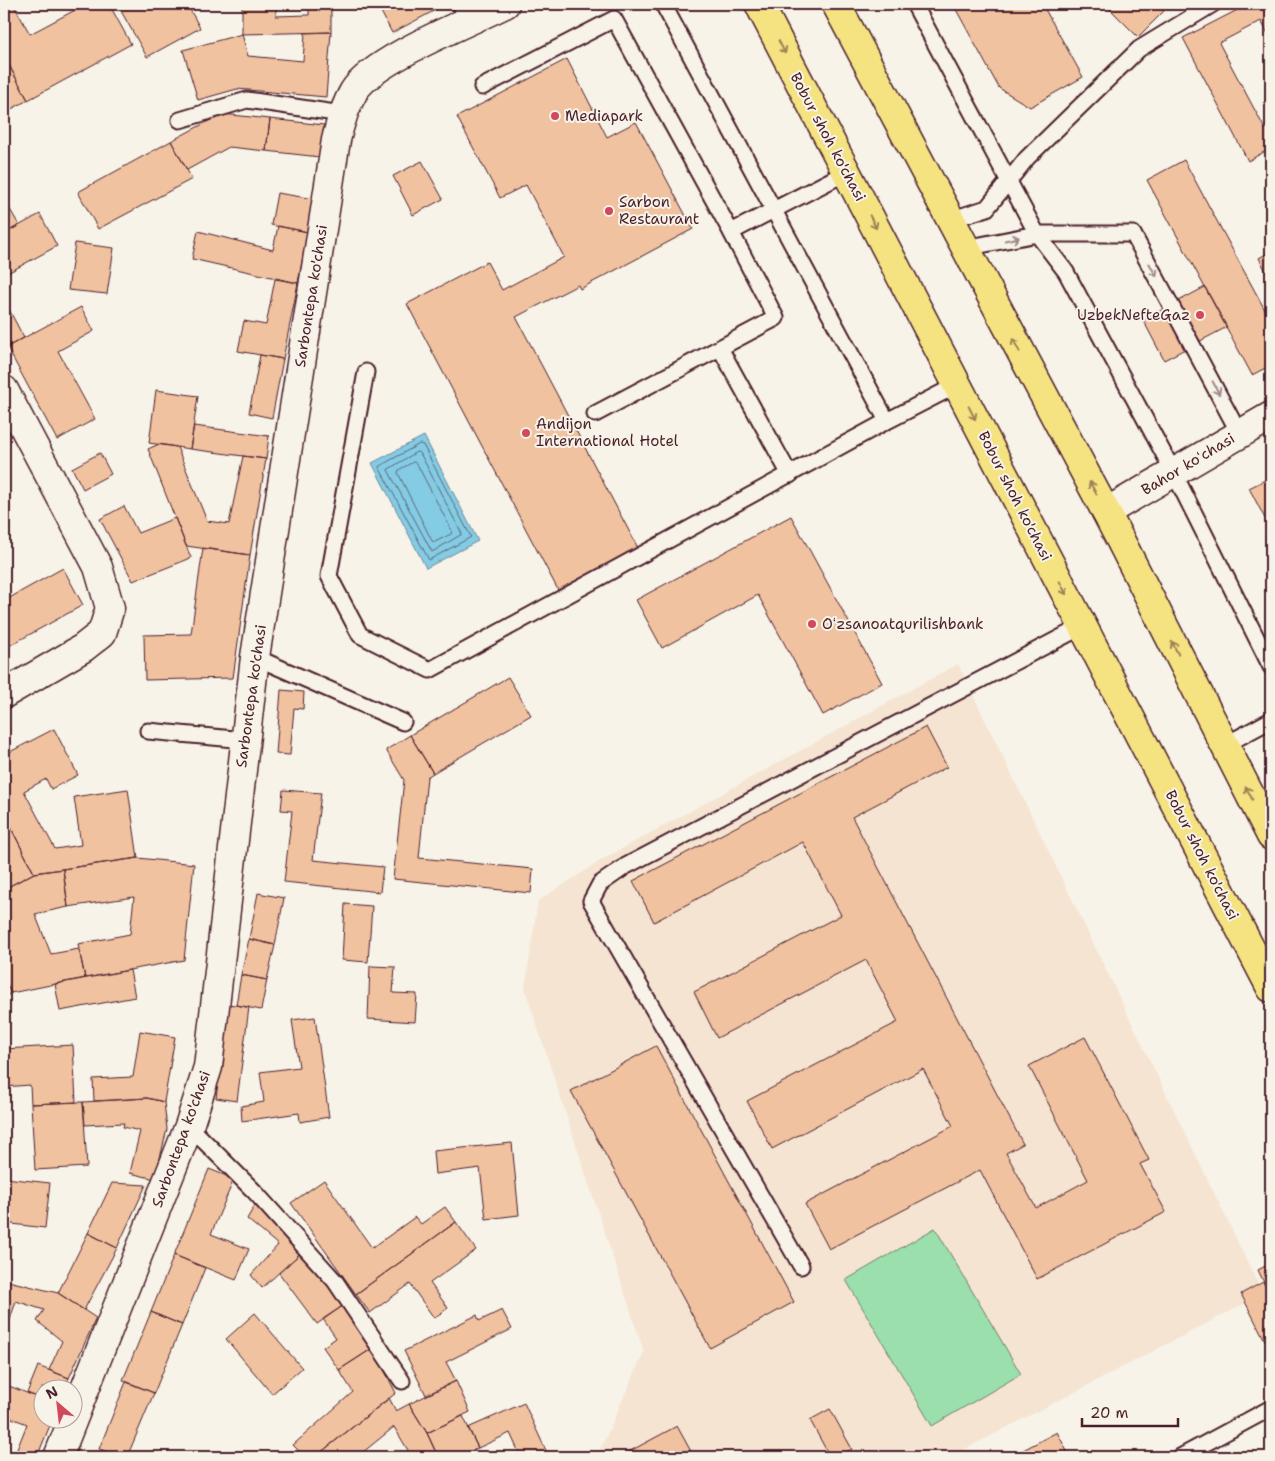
<svg xmlns="http://www.w3.org/2000/svg" width="1275" height="1461" font-family="'Shantell Sans',sans-serif">
<rect width="100%" height="100%" fill="#f7f3e8"/>
<filter id="ink" filterUnits="userSpaceOnUse"><feTurbulence type="fractalNoise" baseFrequency=".02" numOctaves="2"/><feDisplacementMap in="SourceGraphic" scale="10" xChannelSelector="R" yChannelSelector="G"/><feConvolveMatrix kernelMatrix="1 2 1 2 8 2 1 2 1" color-interpolation-filters="sRGB"/></filter>
<g filter="url(#ink)">
<path fill="#f5e4d2" d="M 958,664 L 1263,1294 L 950,1457 L 597,1457 L 644,1352 L 525,989 L 538,901 L 605,858 Z"/>
<path fill="#9adfac" stroke="#727f6c" d="M 935,1228 L 1021,1374 L 932,1426 L 846,1280 Z"/>
<path fill="#83cce4" stroke="#6c879a" d="M 424,436 L 478,541 L 426,568 L 372,463 Z"/>
<g fill="none" stroke-linecap="round" stroke-linejoin="round">
<path stroke="#616475" stroke-width="1" d="M 420,444 L 423,445 L 471,537 L 429,560 L 379,467 Z
M 417,452 L 420,453 L 462,534 L 432,552 L 388,470 Z
M 414,462 L 417,464 L 452,531 L 451,534 L 435,542 L 432,541 L 398,473 L 399,470 Z"/>
</g>
<path fill="#f0c2a0" stroke="#4a1f2b" d="M 4,4 L 13,4 L 30,34 L 77,9 L 74,4 L 109,4 L 131,44 L 28,100 L 4,56 Z
M 117,4 L 187,4 L 200,28 L 147,57 Z
M 242,4 L 276,4 L 276,16 L 309,15 L 309,4 L 331,4 L 331,32 L 242,34 Z
M 377,4 L 447,4 L 392,33 Z
M 953,4 L 1042,4 L 1083,77 L 1030,107 L 999,88 Z
M 1111,4 L 1157,4 L 1164,11 L 1138,37 L 1108,7 Z
M 1249,4 L 1271,4 L 1271,39 L 1261,21 L 1219,43 L 1265,129 L 1271,126 L 1271,148 L 1248,161 L 1183,38 Z
M 331,32 L 326,97 L 237,89 L 198,100 L 183,50 L 242,34 L 248,56 L 303,61 L 305,33 Z
M 4,56 L 28,100 L 4,113 Z
M 567,59 L 607,137 L 636,122 L 693,229 L 580,289 L 578,285 L 516,317 L 638,548 L 558,590 L 407,304 L 487,262 L 502,290 L 564,257 L 526,185 L 500,198 L 457,117 Z
M 222,114 L 270,119 L 266,151 L 229,147 L 187,170 L 171,141 Z
M 270,119 L 324,125 L 320,157 L 266,151 Z
M 171,141 L 192,179 L 98,229 L 78,192 Z
M 1184,160 L 1271,321 L 1271,365 L 1252,375 L 1147,180 Z
M 422,161 L 443,199 L 413,215 L 393,176 Z
M 277,193 L 314,199 L 308,232 L 271,225 Z
M 4,199 L 19,225 L 4,234 Z
M 40,214 L 57,246 L 4,275 L 4,234 Z
M 278,226 L 308,232 L 298,283 L 192,259 L 198,231 L 273,250 Z
M 75,243 L 114,248 L 107,294 L 68,290 Z
M 1271,251 L 1271,281 L 1259,258 Z
M 275,279 L 298,283 L 283,359 L 238,351 L 244,321 L 266,325 Z
M 1205,287 L 1227,327 L 1164,360 L 1143,320 Z
M 4,300 L 24,338 L 7,347 L 4,341 Z
M 81,307 L 94,331 L 58,351 L 95,419 L 57,440 L 7,347 Z
M 260,355 L 283,359 L 272,418 L 249,413 Z
M 156,390 L 198,396 L 190,449 L 149,443 Z
M 194,426 L 269,436 L 266,459 L 190,449 Z
M 159,444 L 177,447 L 207,521 L 229,524 L 243,456 L 266,459 L 250,555 L 186,546 L 148,449 Z
M 100,453 L 111,474 L 83,489 L 72,468 Z
M 1271,477 L 1271,530 L 1249,488 Z
M 124,506 L 138,533 L 175,518 L 191,558 L 133,581 L 100,519 Z
M 791,516 L 882,683 L 823,715 L 758,595 L 662,648 L 636,600 Z
M 203,548 L 250,555 L 233,678 L 145,680 L 144,635 L 191,634 Z
M 63,568 L 83,605 L 7,647 L 4,640 L 4,601 Z
M 508,677 L 531,715 L 433,773 L 410,735 Z
M 281,690 L 304,692 L 303,709 L 294,708 L 290,755 L 276,754 Z
M 926,727 L 947,767 L 852,817 L 1023,1144 L 1006,1153 L 1036,1208 L 1088,1180 L 1029,1066 L 1085,1037 L 1149,1160 L 1140,1164 L 1166,1212 L 1037,1279 L 980,1170 L 829,1249 L 805,1204 L 953,1126 L 923,1069 L 772,1149 L 747,1101 L 898,1022 L 866,960 L 717,1038 L 694,992 L 841,915 L 803,842 L 654,922 L 633,881 Z
M 54,729 L 78,775 L 51,789 L 46,779 L 24,791 L 55,849 L 81,845 L 74,797 L 128,789 L 138,858 L 34,873 L 4,814 L 4,755 Z
M 410,735 L 433,773 L 427,777 L 419,858 L 533,869 L 531,893 L 393,879 L 404,780 L 386,750 Z
M 283,790 L 321,793 L 313,860 L 383,867 L 380,892 L 284,882 L 292,811 L 281,810 Z
M 4,814 L 34,873 L 4,889 Z
M 138,858 L 194,864 L 184,960 L 85,978 L 78,944 L 130,934 L 134,897 L 68,907 L 63,869 Z
M 63,869 L 68,907 L 35,914 L 51,954 L 79,949 L 85,978 L 11,993 L 4,979 L 4,889 L 34,873 Z
M 258,893 L 284,898 L 275,945 L 249,939 Z
M 345,904 L 372,906 L 368,962 L 342,960 Z
M 249,939 L 275,945 L 267,980 L 241,975 Z
M 370,966 L 395,967 L 393,993 L 417,994 L 415,1022 L 368,1019 Z
M 130,970 L 135,997 L 60,1011 L 55,984 Z
M 241,975 L 267,980 L 261,1010 L 236,1005 Z
M 4,979 L 11,993 L 4,998 Z
M 228,1004 L 249,1007 L 237,1101 L 216,1098 Z
M 315,1017 L 329,1117 L 300,1122 L 299,1113 L 242,1121 L 241,1106 L 264,1102 L 260,1072 L 299,1067 L 292,1020 Z
M 140,1031 L 175,1037 L 164,1102 L 147,1098 L 94,1101 L 93,1079 L 133,1077 Z
M 73,1045 L 76,1102 L 31,1104 L 30,1085 L 4,1087 L 4,1049 Z
M 656,1046 L 794,1302 L 710,1348 L 571,1091 Z
M 147,1098 L 164,1102 L 167,1129 L 155,1179 L 130,1173 L 140,1131 L 123,1127 L 124,1123 L 85,1125 L 83,1102 Z
M 83,1102 L 87,1167 L 35,1170 L 31,1104 Z
M 512,1143 L 519,1215 L 486,1219 L 480,1168 L 435,1174 L 433,1151 Z
M 209,1169 L 234,1179 L 211,1234 L 249,1249 L 236,1280 L 174,1255 Z
M 5,1178 L 50,1183 L 45,1228 L 4,1223 Z
M 324,1180 L 372,1248 L 415,1217 L 421,1224 L 445,1207 L 456,1222 L 356,1294 L 291,1203 Z
M 112,1183 L 146,1185 L 117,1248 L 88,1233 Z
M 255,1205 L 286,1230 L 304,1250 L 262,1288 L 251,1275 L 278,1245 L 247,1219 Z
M 456,1222 L 476,1250 L 430,1283 L 448,1308 L 434,1318 L 410,1284 L 370,1313 L 356,1294 Z
M 88,1233 L 117,1248 L 84,1310 L 58,1293 Z
M 304,1250 L 344,1305 L 317,1324 L 279,1273 Z
M 174,1255 L 205,1268 L 182,1325 L 151,1312 Z
M 1271,1263 L 1271,1297 L 1258,1270 Z
M 4,1280 L 58,1293 L 96,1318 L 69,1378 L 49,1370 L 62,1341 L 37,1321 L 44,1310 L 16,1301 L 6,1332 L 4,1332 Z
M 1263,1282 L 1271,1297 L 1271,1352 L 1241,1294 Z
M 344,1305 L 373,1348 L 339,1370 L 323,1347 L 336,1338 L 323,1319 Z
M 502,1310 L 512,1329 L 446,1362 L 456,1381 L 426,1395 L 404,1351 L 477,1315 L 479,1321 Z
M 151,1312 L 182,1325 L 154,1393 L 123,1380 Z
M 255,1313 L 302,1368 L 272,1394 L 226,1339 Z
M 373,1348 L 396,1393 L 315,1457 L 301,1457 L 299,1455 L 301,1453 L 293,1445 L 353,1392 L 339,1370 Z
M 38,1366 L 69,1378 L 64,1388 L 42,1388 L 42,1399 L 27,1393 Z
M 456,1381 L 470,1412 L 427,1433 L 409,1404 Z
M 126,1382 L 154,1393 L 127,1457 L 120,1457 L 99,1449 Z
M 4,1384 L 42,1399 L 42,1418 L 53,1418 L 37,1457 L 14,1457 L 27,1424 L 4,1415 Z
M 389,1398 L 396,1411 L 409,1404 L 427,1433 L 438,1457 L 412,1457 L 394,1427 L 357,1457 L 315,1457 Z
M 524,1403 L 549,1457 L 521,1457 L 510,1433 L 478,1448 L 468,1428 Z
M 830,1409 L 852,1449 L 836,1457 L 830,1457 L 810,1420 Z
M 463,1416 L 478,1448 L 457,1457 L 438,1457 L 427,1433 Z
M 677,1426 L 694,1457 L 619,1457 Z
M 1057,1432 L 1070,1457 L 1010,1457 Z
M 102,1450 L 120,1457 L 99,1457 Z"/>
<g fill="none" stroke-linecap="round" stroke-linejoin="round">
<defs>
<path id="lane" d="M 460,4 L 469,21
M 914,4 L 1037,234 L 1066,272 L 1174,473 L 1271,667
M 482,87 L 614,19 L 731,232 L 847,172
M 180,120 L 247,100 L 342,114
M 950,220 L 987,208 L 1027,158 L 1139,49 L 1213,4
M 965,248 L 1037,234 L 1133,234 L 1239,433
M 720,348 L 790,475
M 366,372 L 329,576 L 360,635 L 430,670 L 887,421 L 663,4
M 595,414 L 776,318 L 731,232
M 887,421 L 957,385
M 255,657 L 403,722
M 148,731 L 245,740
M 1225,745 L 1271,720
M 189,1126 L 254,1191 L 335,1281 L 402,1381
M 801,1266 L 591,901 L 600,884 L 626,866 L 1083,626
M 1180,1457 L 1271,1408"/>
<path id="street" d="M 4,390 L 98,567 L 110,608 L 102,633 L 83,648 L 4,694
M 1106,512 L 1271,416"/>
<path id="secondary" d="M 58,1457 L 189,1126 L 208,1067 L 255,657 L 336,140 C 340,123 345,106 354,91 C 374,59 469,22 505,4"/>
<path id="primary" d="M 759,4 L 1271,988
M 836,4 L 1106,512 L 1271,836"/>
</defs>
<use href="#lane" stroke="#4a1f2b" stroke-width="19"/>
<use href="#street" stroke="#4a1f2b" stroke-width="31"/>
<use href="#secondary" stroke="#4a1f2b" stroke-width="31"/>
<use href="#primary" stroke="#4a1f2b" stroke-width="31"/>
<use href="#lane" stroke="#f7f3e8" stroke-width="15"/>
<use href="#street" stroke="#f7f3e8" stroke-width="28"/>
<use href="#secondary" stroke="#f7f3e8" stroke-width="28"/>
<use href="#primary" stroke="#f5e382" stroke-width="28"/>
</g>
<defs><path id="oneway-shaft" d="M-6 0H5M1.5-3L5.5 0L1.5 3" fill="none" stroke-width="1.6" stroke-linecap="round" stroke-linejoin="round" transform="scale(1.25)"/></defs>
<g stroke="#a08156">
<use href="#oneway-shaft" transform="translate(782 47) rotate(62)"/>
<use href="#oneway-shaft" transform="translate(873 222) rotate(63)"/>
<use href="#oneway-shaft" transform="translate(1016 345) rotate(-118)"/>
<use href="#oneway-shaft" transform="translate(972 413) rotate(63)"/>
<use href="#oneway-shaft" transform="translate(1093 488) rotate(-118)"/>
<use href="#oneway-shaft" transform="translate(1063 588) rotate(63)"/>
<use href="#oneway-shaft" transform="translate(1175 648) rotate(-117)"/>
<use href="#oneway-shaft" transform="translate(1249 793) rotate(-117)"/>
</g>
<g stroke="#a0898a">
<use href="#oneway-shaft" transform="translate(1012 239) rotate(-11)"/>
<use href="#oneway-shaft" transform="translate(1153 270) rotate(61)"/>
<use href="#oneway-shaft" transform="translate(1216 388) rotate(63)"/>
</g>
</g>
<g fill="#d1495b" stroke="#f7f3e8" stroke-width="2">
<circle cx="555" cy="116" r="5"/>
<circle cx="609" cy="211" r="5"/>
<circle cx="1200" cy="315" r="5"/>
<circle cx="526" cy="433" r="5"/>
<circle cx="812" cy="624" r="5"/>
</g>
<g text-anchor="middle" dominant-baseline="central" stroke-width="4" stroke-linejoin="round" paint-order="stroke">
<g font-size="15" fill="#4a1f2b" stroke="#f7f3e8" text-anchor="start">
<text x="565" y="116">Mediapark</text>
<text x="619" y="202">Sarbon<tspan x="619" dy="17">Restaurant</tspan></text>
<text x="1190" y="315" text-anchor="end">UzbekNefteGaz</text>
<text x="536" y="424">Andijon<tspan x="536" dy="17">International Hotel</tspan></text>
<text x="822" y="624">Oʻzsanoatqurilishbank</text>
</g>
<g font-size="15" fill="#4a1f2b" stroke="#f7f3e8">
<text transform="translate(828 137) rotate(62)">Bobur shoh ko'chasi</text>
<text transform="translate(311 296) rotate(-81)">Sarbontepa ko'chasi</text>
<text transform="translate(1188 464) rotate(-31)">Bahor koʻchasi</text>
<text transform="translate(1015 496) rotate(63)">Bobur shoh ko'chasi</text>
<text transform="translate(251 696) rotate(-82)">Sarbontepa ko'chasi</text>
<text transform="translate(1202 855) rotate(63)">Bobur shoh ko'chasi</text>
<text transform="translate(181 1139) rotate(-70)">Sarbontepa ko'chasi</text>
</g>
</g>
<rect width="1275" height="1461" fill="none" stroke="#f7f3e8" stroke-width="20"/>
<rect x="10" y="10" width="1255" height="1441" fill="none" stroke="#4a1f2b" stroke-width="2" filter="url(#ink)"/>
<g transform="translate(58 1404) rotate(332)"><circle r="24" fill="#f7f3e8" stroke="#b29e9c"/>
<path d="M0-4L9 19L0 12L-9 19Z" fill="#d1495b"/>
<text y="-8" font-size="14" font-weight="bold" text-anchor="middle" fill="#4a1f2b">N</text>
</g>
<path d="M1082 1418v8h96v-8" fill="none" stroke="#4a1f2b" stroke-width="2.5"/>
<text x="1090" y="1418" font-size="15" fill="#4a1f2b" stroke="#f7f3e8" stroke-width="4" paint-order="stroke">20 m</text>
</svg>
